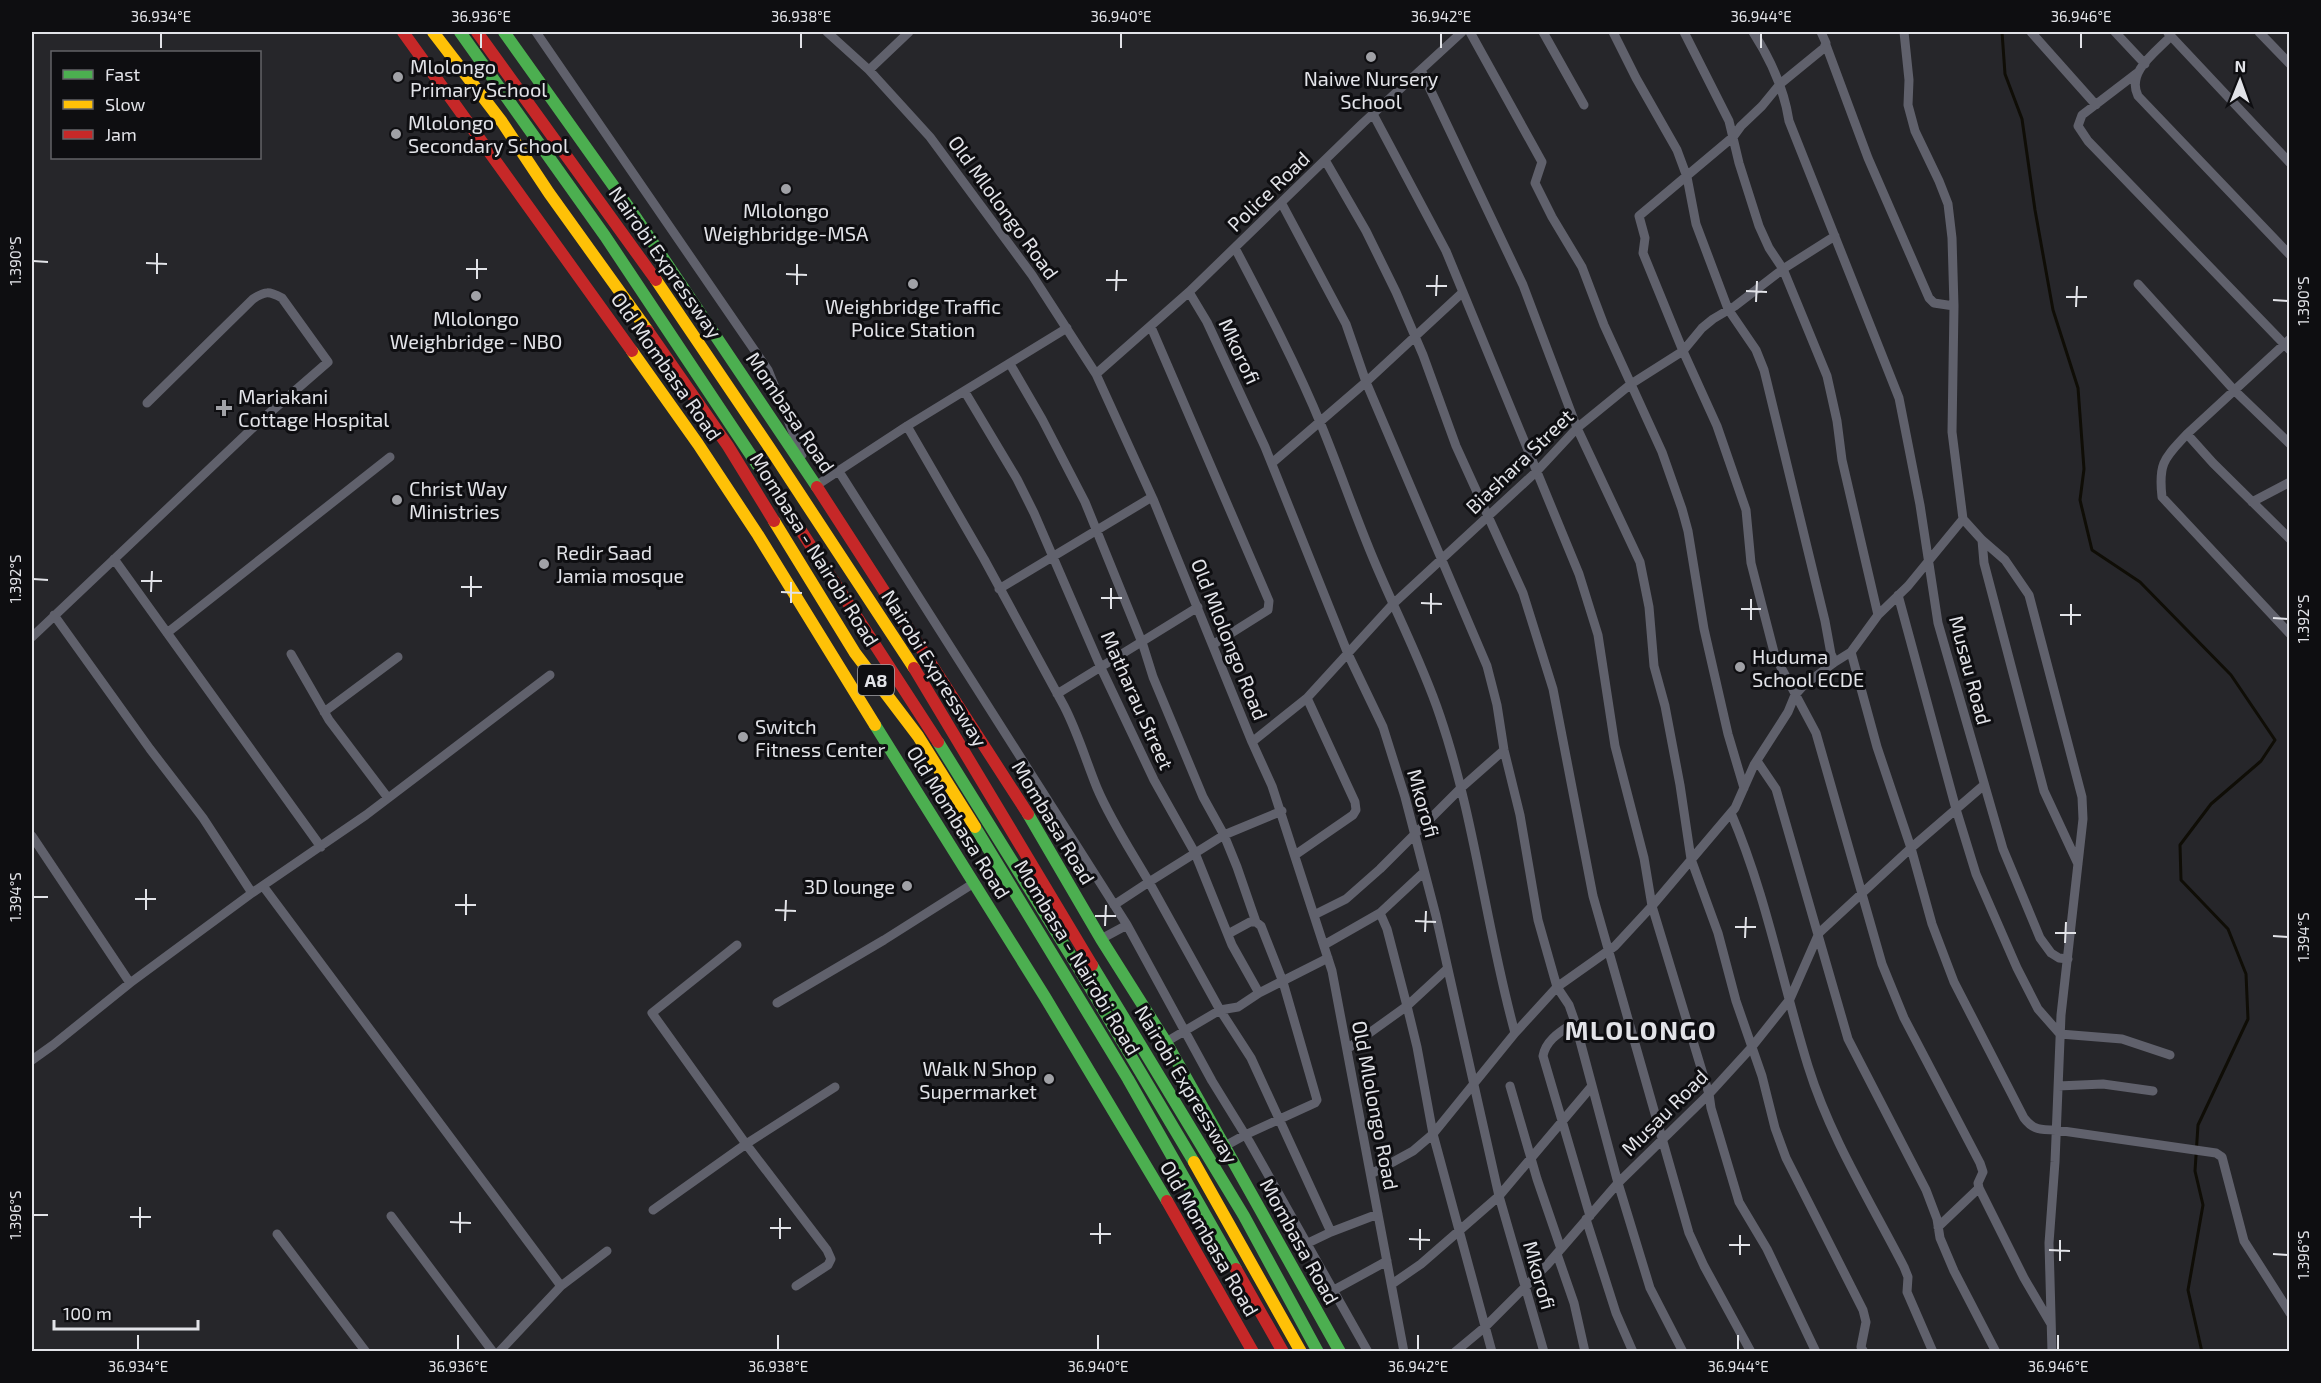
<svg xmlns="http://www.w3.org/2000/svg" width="2321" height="1383" font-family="'Exo 2',sans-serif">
<rect width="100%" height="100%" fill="#26262a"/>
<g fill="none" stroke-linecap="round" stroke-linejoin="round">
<path stroke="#0f0d06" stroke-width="3" d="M 2002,32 L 2005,74 L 2022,119 L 2035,210 L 2053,310 L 2078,388 L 2084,469 L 2080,500 L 2092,550 L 2140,582 L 2231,675 L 2275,740 L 2261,761 L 2211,804 L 2180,845 L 2181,880 L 2228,929 L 2246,974 L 2248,1019 L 2198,1125 L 2195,1171 L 2203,1205 L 2188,1290 L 2202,1352"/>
<path stroke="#60616c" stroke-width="9" d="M 536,32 L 768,370 L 802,455
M 827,32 L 869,70 L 930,137 L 1032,275 L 1096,374 L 1153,499 L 1252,742 L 1272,786 L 1332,971 L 1404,1352
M 1470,32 L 1542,162 L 1535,183 L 1552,217 L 1582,267 L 1604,325 L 1662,452 L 1682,509 L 1688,531 L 1704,629 L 1728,734 L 1744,788
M 1543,32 L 1584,105
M 1684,32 L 1729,121 L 1739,163 L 1759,226 L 1769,248 L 1783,269 L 1827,376 L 1837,421 L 1842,460 L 1878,615
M 1753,32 C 1771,60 1784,88 1789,121 L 1899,398 L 1920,505 L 1938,623 L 2003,849 L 2040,938 L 2051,953 L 2059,958 L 2068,959
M 1821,32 L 1826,43 L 1824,48 L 1780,84 L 1762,106 L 1741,126 L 1733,137 L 1639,216 L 1645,238 L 1643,253 L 1683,351 L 1717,426 L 1746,510 L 1751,563 L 1775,656 L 1816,733 L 1882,964 L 1904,1018 L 1980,1163 L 1983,1172 L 1978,1183 L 1979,1188 L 2024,1278 L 2051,1324
M 2031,32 L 2096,105
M 2115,32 L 2145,64
M 2259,32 L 2290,64
M 2168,33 L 2290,163
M 2171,36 C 2156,52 2126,72 2138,96 L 2290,255
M 1826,45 L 1868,158 L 1929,298 L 1934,303 L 1954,306
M 869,70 L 909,32
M 1421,70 L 1523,285 L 1577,428 L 1640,562 L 1649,607 L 1654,666 L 1665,706 L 1680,785 L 1691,859 L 1718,933 L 1736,1001 L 1762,1076 L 1775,1128 L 1786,1158 L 1863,1310 L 1866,1322 L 1861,1347 L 1864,1352
M 2137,73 L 2082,115 L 2078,126 L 2088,141 L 2290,350
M 1373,114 L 1446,251 L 1579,574 L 1598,635 L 1615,746 L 1644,858 L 1652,906 L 1709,1094 L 1711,1108 L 1739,1202 L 1767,1249 L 1816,1352
M 1325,160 L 1366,231 L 1396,292 L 1423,355 L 1456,446 L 1523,593 L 1553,689 L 1593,896 L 1689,1233 L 1704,1266 L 1751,1352
M 1282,204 L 1346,324 L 1366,382 L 1487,666 L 1497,705 L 1504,750 L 1520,815 L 1538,920 L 1557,987 L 1569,1005 L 1575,1022 L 1618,1183 L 1650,1288 L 1683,1352
M 1235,248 C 1266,307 1297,366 1322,427 C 1340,471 1355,515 1373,558 C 1395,611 1422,662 1440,716 C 1475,819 1486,928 1515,1033
M 2138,284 L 2234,390 L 2290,444
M 1189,292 L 1207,322 L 1265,447 L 1348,654 L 1383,727 L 1405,797 L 1436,916 L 1499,1196 L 1544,1352
M 1151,327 L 1269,601 L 1268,610 L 1214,644
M 2290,339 L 2187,434 L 2213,463 L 2290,539
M 1010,364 L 1042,419 L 1085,502 L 1143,645 L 1153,677 L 1203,797 L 1224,835 L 1237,867 L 1256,922
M 1096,374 L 1189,292 L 1363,123 L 1462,32
M 965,392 L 1017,479 L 1034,513 L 1101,668 L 1154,780 L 1195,853 L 1232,945 L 1259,993
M 907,426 L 984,559 L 1064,706 C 1078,733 1086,761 1097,788 C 1111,821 1131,851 1149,882 L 1224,835 L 1282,811
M 2187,434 C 2165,458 2158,462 2162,497 L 2290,634
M 1272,463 L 1366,382 L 1463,292
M 838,470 L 1127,925 L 1212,1081 L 1249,1141 L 1368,1352
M 817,485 L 907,426 L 1067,328
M 2252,502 L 2290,482
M 1963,519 L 1982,540 L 2005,560 L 2029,595 L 2082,797 L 2083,819 L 2061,1015 L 2055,1162 L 2049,1243 L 2052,1352
M 1982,540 L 1984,563 L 2044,791 L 2078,864
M 114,559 L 321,847
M 999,589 L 1152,497
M 1898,595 L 1956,809 L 1976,874 L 2017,968 L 2038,1009 L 2060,1034 L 2122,1039 L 2170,1055
M 54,615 L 150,749 L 203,818 L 252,893
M 167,633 L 390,457
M 32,637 L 259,422 L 328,362 L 282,298 C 269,291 265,291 253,299 L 147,403
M 1851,652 L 1877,747 L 1911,848 L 1932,924 L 1954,982 L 2024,1118 C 2033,1130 2041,1130 2056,1130 L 2216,1153 L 2222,1157 L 2244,1241 L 2290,1313
M 291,654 L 329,720 L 388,798
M 1835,662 L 1851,652 L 1878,615 L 1908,586 L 1963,519 L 1952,432 L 1954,306 L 1952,238 L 1948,204 L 1939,181 L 1915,131 L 1908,105 L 1909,80 L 1904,32
M 1057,694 L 1198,607
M 324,712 L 398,657
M 1252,742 L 1307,698 L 1392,605 L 1537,471 L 1577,428 L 1631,384 L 1683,351 L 1702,328 L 1713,319 L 1735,306 L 1783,269 L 1835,236
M 1757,761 L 1776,789 L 1848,1039 L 1926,1190 L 1937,1219 L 1940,1238 L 1954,1271 L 1996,1352
M 1731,813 C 1766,894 1782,982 1808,1066 C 1830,1137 1870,1201 1904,1267 L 1908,1277 L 1907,1292 L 1933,1352
M 32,836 L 130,983
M 1295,855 L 1353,815 L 1356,810 L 1355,802 L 1307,698
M 263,886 L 561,1286 L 607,1251
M 1114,905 L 1149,882 L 1220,1010 L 1251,1058 L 1331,1232
M 1380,913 L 1387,929 L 1407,1006 L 1417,1047 L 1433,1134 L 1492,1352
M 1314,915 L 1346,899 L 1380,869 L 1461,788 L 1504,750
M 1101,939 L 1127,925
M 1324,945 L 1380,913 L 1424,872
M 777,1003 L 884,940 L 974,883
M 1575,1022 C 1562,1031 1546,1039 1543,1056 L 1590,1216
M 1166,1042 L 1220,1010 L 1238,1007 L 1259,993 L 1328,958
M 1347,1049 L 1407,1006 L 1447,969
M 32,1060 L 53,1045 L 130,983 L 252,893 L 366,815 L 550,675
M 1510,1086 L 1537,1179 L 1561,1249
M 2058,1086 L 2103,1084 L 2153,1091
M 1225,1146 L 1245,1135 L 1315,1103 L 1317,1100 L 1283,982 L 1261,926 L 1256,922 L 1250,922 L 1228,934
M 1371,1174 L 1413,1151 L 1433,1134 L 1515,1033 L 1557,987 L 1615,946 L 1652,906 L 1735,808 L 1754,765 L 1788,712 L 1795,695 L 1804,685 L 1835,662 L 1831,654 L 1825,621 L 1764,370 L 1756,350 L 1728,309 L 1696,224 L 1687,177 L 1677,150 L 1636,78 L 1613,32
M 653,1210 L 746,1144 L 652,1013 L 737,945
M 391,1216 L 493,1352
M 1586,1219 L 1616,1313 L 1633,1352
M 1938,1227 L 1979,1188
M 277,1234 L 366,1352
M 1308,1243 L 1331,1232 L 1378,1214
M 1557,1254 L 1574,1303 L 1585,1352
M 1392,1284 L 1421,1264 L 1499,1196 L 1592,1086
M 796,1286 L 828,1265 L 831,1259 L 827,1250 L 746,1144 L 835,1087
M 1334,1290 L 1387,1261
M 499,1352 L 561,1286
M 1455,1352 L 1485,1327 L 1547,1265 L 1618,1183 L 1709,1094 L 1751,1048 L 1790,999 L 1819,933 L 1911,848 L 1984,785"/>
<path stroke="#4caf50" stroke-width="12" d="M 460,32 L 605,236 L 796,523
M 504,32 L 637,219 L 817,487
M 875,725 L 1045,997 L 1167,1201
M 938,742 L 1076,964 L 1194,1162
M 1028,814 L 1101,939 L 1166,1042 L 1340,1352
M 975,827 L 1128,1079 L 1236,1269
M 1092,965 L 1244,1216 L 1318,1352"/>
<path stroke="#ffc107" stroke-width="12" d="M 433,32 L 502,122 L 549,193 L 648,331
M 656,280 L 771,450 L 914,668
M 632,351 L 698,444 L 758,535 L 875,725
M 774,521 L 855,653 L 918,736 L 975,827
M 1194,1162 L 1301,1352"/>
<path stroke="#c62828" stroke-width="12" d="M 403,32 L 632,351
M 477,32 L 656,280
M 648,331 L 728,446 L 774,521
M 817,487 L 1028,814
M 796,523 L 938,742
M 914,668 L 1092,965
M 1167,1201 L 1253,1352
M 1236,1269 L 1283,1352"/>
</g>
<path fill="none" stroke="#e2e3e8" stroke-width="2" d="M 161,48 L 161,33M 481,48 L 481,33M 801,48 L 801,33M 1121,48 L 1121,33M 1441,48 L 1441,33M 1761,48 L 1761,33M 2081,48 L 2081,33M 33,261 L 48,262M 146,263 L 167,264M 466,269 L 487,269M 157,274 L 157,253M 786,274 L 807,275M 477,279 L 477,259M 1106,280 L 1127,280M 797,285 L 797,264M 1426,286 L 1447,286M 1116,291 L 1117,270M 1746,291 L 1767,292M 1436,296 L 1437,275M 2066,297 L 2087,297M 2273,300 L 2288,301M 1756,302 L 1757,281M 2076,307 L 2077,286M 33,579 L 48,580M 141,581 L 162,581M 461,587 L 482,587M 151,592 L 152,571M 781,592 L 802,593M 471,597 L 471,576M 1101,598 L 1122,598M 791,603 L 791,582M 1421,603 L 1442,604M 1111,609 L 1111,588M 1741,609 L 1761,609M 1431,614 L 1431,593M 2060,615 L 2081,615M 2273,618 L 2288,619M 1751,620 L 1751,599M 2071,625 L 2071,604M 33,897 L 48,897M 135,899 L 156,899M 455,905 L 476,905M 146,910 L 146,889M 775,910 L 796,911M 466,915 L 466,894M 1095,916 L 1116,916M 785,921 L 786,900M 1415,921 L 1436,922M 1105,926 L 1106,905M 1735,927 L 1756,927M 1425,932 L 1426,911M 2055,933 L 2076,933M 2273,936 L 2288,937M 1745,938 L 1746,917M 2065,943 L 2066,922M 33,1215 L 48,1215M 130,1217 L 151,1217M 450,1222 L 471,1223M 140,1228 L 140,1207M 770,1228 L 791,1228M 460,1233 L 460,1212M 1090,1234 L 1111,1234M 780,1239 L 780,1218M 1409,1239 L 1430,1240M 1100,1244 L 1100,1223M 1729,1245 L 1750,1245M 1420,1250 L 1420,1229M 2049,1250 L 2070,1251M 2273,1254 L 2288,1255M 1740,1255 L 1740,1235M 2060,1261 L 2060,1240M 138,1350 L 138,1335M 458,1350 L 458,1335M 778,1350 L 778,1335M 1098,1350 L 1098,1335M 1418,1350 L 1418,1335M 1738,1350 L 1738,1335M 2058,1350 L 2058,1335"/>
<g fill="#a0a1a6" stroke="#0e0e11" stroke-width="2">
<circle cx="1371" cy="57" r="6"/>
<circle cx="398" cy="77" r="6"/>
<circle cx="396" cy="134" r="6"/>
<circle cx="786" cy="189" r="6"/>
<circle cx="913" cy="284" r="6"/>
<circle cx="476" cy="296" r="6"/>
<path d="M221 399h6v6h6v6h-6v6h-6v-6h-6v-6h6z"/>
<circle cx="397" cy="500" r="6"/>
<circle cx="544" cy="564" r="6"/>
<circle cx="1740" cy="667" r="6"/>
<circle cx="743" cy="737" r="6"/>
<circle cx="907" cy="886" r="6"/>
<circle cx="1049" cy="1079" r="6"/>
</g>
<g text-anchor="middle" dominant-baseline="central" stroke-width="6" stroke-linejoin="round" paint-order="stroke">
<rect fill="#0e0e11" stroke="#a2a3a8" stroke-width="1.5" x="858" y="665" width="36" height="30" rx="4.5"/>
<g font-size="18" font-weight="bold" fill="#e2e3e8">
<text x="876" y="680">A8</text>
</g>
<g font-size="20" fill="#e2e3e8" stroke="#0e0e11" text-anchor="start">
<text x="410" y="66">Mlolongo<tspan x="410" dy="23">Primary School</tspan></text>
<text x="1371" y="78" text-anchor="middle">Naiwe Nursery<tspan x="1371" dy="23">School</tspan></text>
<text x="408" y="122">Mlolongo<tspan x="408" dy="23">Secondary School</tspan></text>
<text x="786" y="210" text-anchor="middle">Mlolongo<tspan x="786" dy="23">Weighbridge-MSA</tspan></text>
<text x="913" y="306" text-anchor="middle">Weighbridge Traffic<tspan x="913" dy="23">Police Station</tspan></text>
<text x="476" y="318" text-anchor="middle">Mlolongo<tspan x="476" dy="23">Weighbridge - NBO</tspan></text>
<text x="238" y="396">Mariakani<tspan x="238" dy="23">Cottage Hospital</tspan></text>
<text x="409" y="488">Christ Way<tspan x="409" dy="23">Ministries</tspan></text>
<text x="556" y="552">Redir Saad<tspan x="556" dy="23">Jamia mosque</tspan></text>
<text x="1752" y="656">Huduma<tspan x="1752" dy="23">School ECDE</tspan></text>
<text x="755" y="726">Switch<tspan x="755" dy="23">Fitness Center</tspan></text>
<text x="895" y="886" text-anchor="end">3D lounge</text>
<text x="1037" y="1068" text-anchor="end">Walk N Shop<tspan x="1037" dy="23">Supermarket</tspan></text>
</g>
<g font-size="20" fill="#e2e3e8" stroke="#0e0e11">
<text transform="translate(1268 191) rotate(-44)">Police Road</text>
<text transform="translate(1004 207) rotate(54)">Old Mlolongo Road</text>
<text transform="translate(666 262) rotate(55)">Nairobi Expressway</text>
<text transform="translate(1240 351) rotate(65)">Mkorofi</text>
<text transform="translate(667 366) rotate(55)">Old Mombasa Road</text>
<text transform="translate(791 412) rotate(56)">Mombasa Road</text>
<text transform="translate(1519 461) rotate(-44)">Biashara Street</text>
<text transform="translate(815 549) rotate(58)">Mombasa - Nairobi Road</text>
<text transform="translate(1230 639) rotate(68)">Old Mlolongo Road</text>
<text transform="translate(935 668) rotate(58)">Nairobi Expressway</text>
<text transform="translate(1971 670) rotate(75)">Musau Road</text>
<text transform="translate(1138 700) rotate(66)">Matharau Street</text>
<text transform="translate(1424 803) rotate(74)">Mkorofi</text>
<text transform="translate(959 822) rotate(58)">Old Mombasa Road</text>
<text transform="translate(1054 822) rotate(59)">Mombasa Road</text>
<text transform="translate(1078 957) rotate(59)">Mombasa - Nairobi Road</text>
<text transform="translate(1187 1084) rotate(59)">Nairobi Expressway</text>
<text transform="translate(1376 1105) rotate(79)">Old Mlolongo Road</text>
<text transform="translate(1664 1112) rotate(-45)">Musau Road</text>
<text transform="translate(1210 1238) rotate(60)">Old Mombasa Road</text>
<text transform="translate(1300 1241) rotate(61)">Mombasa Road</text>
<text transform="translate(1540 1275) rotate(74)">Mkorofi</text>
</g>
<g font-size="26" font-weight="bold" letter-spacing="1.5" fill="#e2e3e8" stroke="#0e0e11">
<text x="1641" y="1029">MLOLONGO</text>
</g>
</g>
<rect width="2321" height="1383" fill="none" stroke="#0e0e11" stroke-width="66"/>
<rect x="51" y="51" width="210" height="108" fill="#0e0e11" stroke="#636367" stroke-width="1.5"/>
<rect x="63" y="70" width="30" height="9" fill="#4caf50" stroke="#636367" stroke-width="1.5"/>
<text x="105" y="81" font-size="18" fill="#e2e3e8">Fast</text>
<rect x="63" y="100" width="30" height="9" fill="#ffc107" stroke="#636367" stroke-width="1.5"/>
<text x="105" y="111" font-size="18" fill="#e2e3e8">Slow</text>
<rect x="63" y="130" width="30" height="9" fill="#c62828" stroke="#636367" stroke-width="1.5"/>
<text x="105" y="141" font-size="18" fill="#e2e3e8">Jam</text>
<g transform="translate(2240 81) rotate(1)" stroke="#0e0e11" stroke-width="4.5" paint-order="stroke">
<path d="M0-4.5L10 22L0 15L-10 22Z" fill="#e2e3e8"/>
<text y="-9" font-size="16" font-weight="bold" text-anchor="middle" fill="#e2e3e8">N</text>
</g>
<path d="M54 1320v9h144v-9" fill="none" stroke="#e2e3e8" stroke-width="3"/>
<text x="63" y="1320" font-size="18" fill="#e2e3e8" stroke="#0e0e11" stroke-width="4.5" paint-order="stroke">100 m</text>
<rect x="33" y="33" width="2255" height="1317" fill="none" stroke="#e2e3e8" stroke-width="2"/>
<g font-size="15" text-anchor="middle" fill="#e2e3e8">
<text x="161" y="22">36.934°E</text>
<text x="481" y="22">36.936°E</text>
<text x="801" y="22">36.938°E</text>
<text x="1121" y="22">36.940°E</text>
<text x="1441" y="22">36.942°E</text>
<text x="1761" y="22">36.944°E</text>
<text x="2081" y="22">36.946°E</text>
<text transform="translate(16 261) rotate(-90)" y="5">1.390°S</text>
<text transform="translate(2304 301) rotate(-90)" y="5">1.390°S</text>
<text transform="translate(16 579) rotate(-90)" y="5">1.392°S</text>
<text transform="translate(2304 619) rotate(-90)" y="5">1.392°S</text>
<text transform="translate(16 897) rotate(-90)" y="5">1.394°S</text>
<text transform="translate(2304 937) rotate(-90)" y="5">1.394°S</text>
<text transform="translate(16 1215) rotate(-90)" y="5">1.396°S</text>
<text transform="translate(2304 1255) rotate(-90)" y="5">1.396°S</text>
<text x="138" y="1372">36.934°E</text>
<text x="458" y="1372">36.936°E</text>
<text x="778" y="1372">36.938°E</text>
<text x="1098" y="1372">36.940°E</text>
<text x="1418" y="1372">36.942°E</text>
<text x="1738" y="1372">36.944°E</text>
<text x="2058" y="1372">36.946°E</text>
</g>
</svg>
